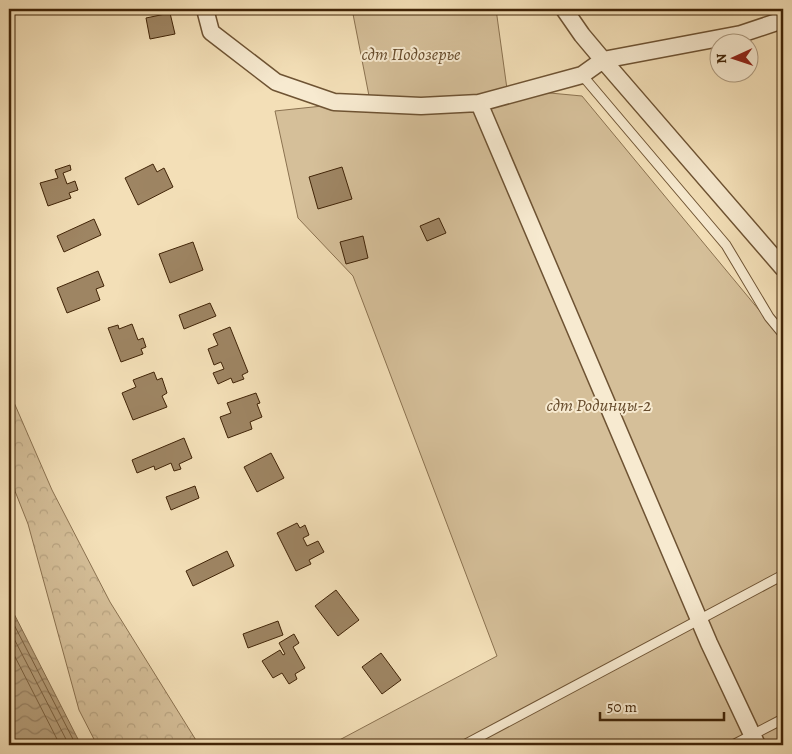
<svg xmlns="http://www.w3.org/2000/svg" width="792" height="754" font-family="Alegreya,serif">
<defs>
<pattern id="forest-crowns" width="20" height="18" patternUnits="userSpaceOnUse" patternTransform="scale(1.25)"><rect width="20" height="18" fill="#d5bf99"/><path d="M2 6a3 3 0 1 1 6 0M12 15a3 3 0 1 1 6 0" fill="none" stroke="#b8a482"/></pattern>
<pattern id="water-waves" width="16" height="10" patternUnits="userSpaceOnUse" patternTransform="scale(1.25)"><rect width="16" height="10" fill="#b69f7b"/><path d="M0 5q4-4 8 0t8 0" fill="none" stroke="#968163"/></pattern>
</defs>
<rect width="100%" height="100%" fill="#f3dfb7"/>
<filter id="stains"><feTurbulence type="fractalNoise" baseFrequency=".004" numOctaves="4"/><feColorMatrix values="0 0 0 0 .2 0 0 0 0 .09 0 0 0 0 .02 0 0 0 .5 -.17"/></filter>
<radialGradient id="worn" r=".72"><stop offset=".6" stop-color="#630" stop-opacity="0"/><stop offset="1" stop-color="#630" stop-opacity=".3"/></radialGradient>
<path fill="url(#forest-crowns)" stroke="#8b7250" d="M 9,391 L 52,490 L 110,602 L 199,745 L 97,745 L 79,710 L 28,524 L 9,476 Z"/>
<path fill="#d5bf99" stroke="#8b7250" d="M 352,9 L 496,9 L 507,89 L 582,96 L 783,339 L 783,745 L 330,745 L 497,656 L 353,276 L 298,218 L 275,111 L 370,101 Z"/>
<path fill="url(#water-waves)" stroke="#876e4d" d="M 9,604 L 81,745 L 9,745 Z"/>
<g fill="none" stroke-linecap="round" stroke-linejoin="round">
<path stroke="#7c6241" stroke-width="1" d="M 9,615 L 76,745
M 9,629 L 69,745
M 9,645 L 60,745"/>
</g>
<path fill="#9e8563" stroke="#412407" d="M 170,13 L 175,34 L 150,39 L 146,18 Z
M 153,164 L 157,172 L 164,168 L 173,187 L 138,205 L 125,178 Z
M 70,165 L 71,170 L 63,173 L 67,184 L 75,181 L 78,190 L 69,193 L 71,198 L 48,206 L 40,183 L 58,178 L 55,170 Z
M 342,167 L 352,199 L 318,209 L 309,177 Z
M 439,218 L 446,233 L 427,241 L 420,226 Z
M 94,219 L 101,235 L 64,252 L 57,236 Z
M 363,236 L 368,258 L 346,264 L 340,242 Z
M 193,242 L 203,270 L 170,283 L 159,254 Z
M 98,271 L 104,286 L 96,289 L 100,300 L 67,313 L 57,288 Z
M 210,303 L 216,316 L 184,329 L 179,315 Z
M 132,324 L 138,340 L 143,338 L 146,347 L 141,349 L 143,354 L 121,362 L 108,328 L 118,325 L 119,329 Z
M 230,327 L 248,372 L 242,375 L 244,379 L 233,383 L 231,378 L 218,384 L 213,373 L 224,369 L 221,362 L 214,365 L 208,349 L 218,345 L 213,334 Z
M 154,372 L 157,380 L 162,378 L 167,393 L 162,396 L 167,407 L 133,420 L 122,393 L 136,387 L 133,380 Z
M 256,393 L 260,403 L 257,404 L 262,417 L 250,422 L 252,429 L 228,438 L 220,417 L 231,413 L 227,403 Z
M 184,438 L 192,458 L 179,464 L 181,469 L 174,471 L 171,463 L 155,470 L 154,466 L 137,473 L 132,460 Z
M 271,453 L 284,478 L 257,492 L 244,467 Z
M 195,486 L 199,498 L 171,510 L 166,497 Z
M 297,523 L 300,528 L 305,525 L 309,535 L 303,538 L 307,546 L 318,541 L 324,552 L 309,560 L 311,564 L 296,571 L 277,533 Z
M 227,551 L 234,566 L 193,586 L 186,571 Z
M 336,590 L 359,620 L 338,636 L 315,606 Z
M 278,621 L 283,635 L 248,648 L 243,634 Z
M 294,634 L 299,643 L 293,647 L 305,668 L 295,674 L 297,679 L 289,684 L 282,673 L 273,678 L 262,661 L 280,650 L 283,655 L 285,654 L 279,643 Z
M 381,653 L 401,680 L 382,694 L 362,667 Z"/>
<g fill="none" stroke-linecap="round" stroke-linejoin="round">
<defs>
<path id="service" d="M 582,75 L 726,245 L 769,317 L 783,334
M 464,745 L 783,575
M 733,745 L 783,719"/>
<path id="minor" d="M 205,9 L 211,32 L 276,82 L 334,102 L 421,106 L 479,103 L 709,643 L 757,745
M 564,9 L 582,35 L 603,60 L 783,268
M 479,103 L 582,75 L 603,60 L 741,34 L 783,20"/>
</defs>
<use href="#service" stroke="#6e5333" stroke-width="11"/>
<use href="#minor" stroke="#6e5333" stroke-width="19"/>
<use href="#service" stroke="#f7ead0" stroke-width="9"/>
<use href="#minor" stroke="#f7ead0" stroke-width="16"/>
</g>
<g text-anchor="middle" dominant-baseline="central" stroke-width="4" stroke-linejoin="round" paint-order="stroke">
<g font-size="18" font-style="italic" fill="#664b2c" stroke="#f7ead0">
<text x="411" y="54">сдт Подозерье</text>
<text x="599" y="405">сдт Родинцы-2</text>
</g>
</g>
<rect width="792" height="754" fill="none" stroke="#f3dfb7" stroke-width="30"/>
<rect x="10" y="10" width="772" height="734" fill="none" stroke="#412407" stroke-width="2.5"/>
<rect x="15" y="15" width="762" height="724" fill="none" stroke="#412407"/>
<g transform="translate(734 58) rotate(267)"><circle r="24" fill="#f7ead0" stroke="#ae9b80"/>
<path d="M0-4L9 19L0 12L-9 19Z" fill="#8f2418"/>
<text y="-8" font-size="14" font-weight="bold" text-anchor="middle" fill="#412407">N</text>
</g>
<path d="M600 712v8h124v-8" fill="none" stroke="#412407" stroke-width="2.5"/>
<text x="607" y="712" font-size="15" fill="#412407" stroke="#f7ead0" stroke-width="4" paint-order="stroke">50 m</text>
<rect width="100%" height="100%" filter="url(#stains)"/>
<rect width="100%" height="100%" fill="url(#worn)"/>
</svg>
